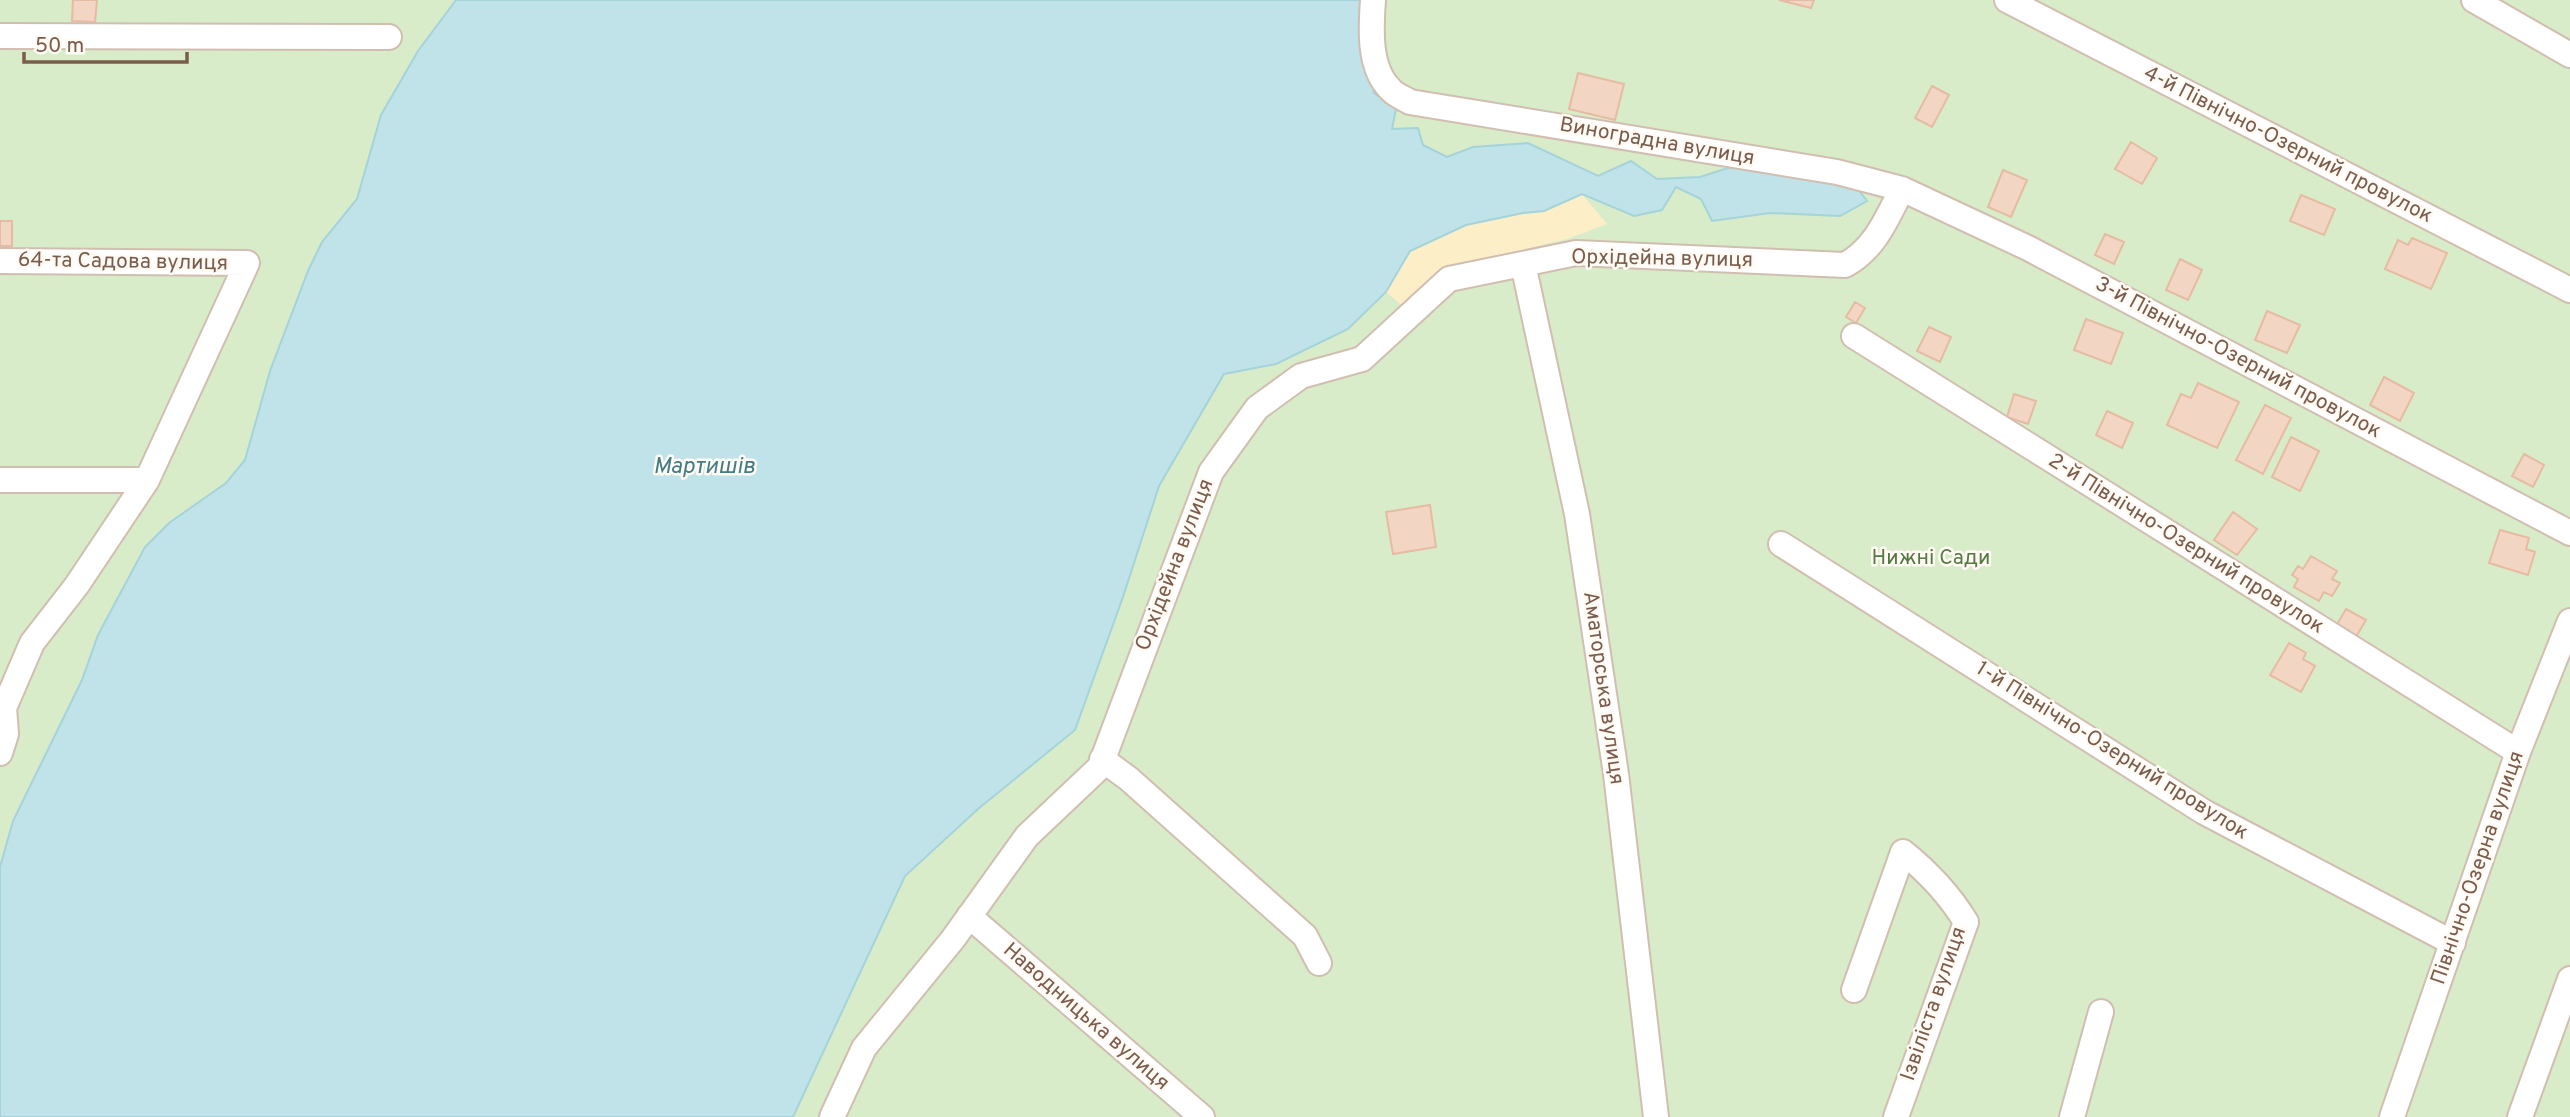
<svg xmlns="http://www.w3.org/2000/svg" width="2570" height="1117" font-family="Overpass,sans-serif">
<rect width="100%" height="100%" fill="#fdf6ec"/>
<path fill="#d8ecc9" d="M 0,0 L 456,0 L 418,51 L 381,115 L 357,199 L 322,242 L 308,271 L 270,371 L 245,460 L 226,483 L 169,523 L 98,635 L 82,680 L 13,821 L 0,867 Z
M 1363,0 L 2570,0 L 2570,1117 L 793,1117 L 905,876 L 978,809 L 1123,597 L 1159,486 L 1224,374 L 1276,363 L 1392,129 L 1396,110 L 1374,93 L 1364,21 Z"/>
<path fill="#fcefc7" d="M 1582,194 L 1607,224 L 1567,239 L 1448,268 L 1404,307 L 1386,292 L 1410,251 L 1466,225 L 1523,213 L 1544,211 Z"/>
<path fill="#bfe3e8" stroke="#a5d3da" stroke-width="2" d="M 456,0 L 1363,0 L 1364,21 L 1374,93 L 1396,109 L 1392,129 L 1418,128 L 1423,145 L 1447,157 L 1473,147 L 1528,143 L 1598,176 L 1631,161 L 1657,179 L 1700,177 L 1731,167 L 1854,184 L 1867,201 L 1840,216 L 1770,213 L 1712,221 L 1701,199 L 1676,187 L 1662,210 L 1634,216 L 1582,194 L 1544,211 L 1523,213 L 1466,225 L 1410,251 L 1386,292 L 1348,329 L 1276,364 L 1224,374 L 1159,486 L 1123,597 L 1075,730 L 978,809 L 905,876 L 793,1117 L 0,1117 L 0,867 L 13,821 L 82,680 L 98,635 L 145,547 L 169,523 L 226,483 L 245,460 L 270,371 L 308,271 L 322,242 L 357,199 L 381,115 L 418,51 Z"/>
<path fill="#f3d5c3" stroke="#e6bba3" stroke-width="2" d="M 73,0 L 97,0 L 95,22 L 72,21 Z
M 1779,0 L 1814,0 L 1811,8 Z
M 1578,73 L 1624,84 L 1615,120 L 1569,109 Z
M 1932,86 L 1949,95 L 1932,127 L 1915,118 Z
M 2131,142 L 2157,158 L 2142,184 L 2115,169 Z
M 2003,170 L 2027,180 L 2011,217 L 1988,207 Z
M 2301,195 L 2335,209 L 2324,235 L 2290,221 Z
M 0,221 L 12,221 L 12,246 L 0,246 Z
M 2105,234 L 2124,242 L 2114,264 L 2095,255 Z
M 2412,238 L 2447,253 L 2431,289 L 2385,269 L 2398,240 L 2408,245 Z
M 2180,259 L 2202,270 L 2188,300 L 2166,290 Z
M 1855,302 L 1865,308 L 1856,323 L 1846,317 Z
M 2267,311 L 2300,325 L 2287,353 L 2255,340 Z
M 2086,319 L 2123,333 L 2111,364 L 2074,350 Z
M 1929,327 L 1951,337 L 1940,362 L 1917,351 Z
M 2384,377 L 2414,393 L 2400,421 L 2370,405 Z
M 2198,383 L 2239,402 L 2217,448 L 2167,425 L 2181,394 L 2191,398 Z
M 2014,394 L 2036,401 L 2028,424 L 2007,417 Z
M 2265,405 L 2291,418 L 2263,474 L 2236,460 Z
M 2107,411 L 2133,423 L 2122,448 L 2096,435 Z
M 2291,437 L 2319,451 L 2300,491 L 2272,477 Z
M 2524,454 L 2544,465 L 2533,487 L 2512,476 Z
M 1430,505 L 1436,547 L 1393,554 L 1386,512 Z
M 2233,512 L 2257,529 L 2237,555 L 2214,540 Z
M 2500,530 L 2529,538 L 2526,549 L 2535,552 L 2528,575 L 2489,563 Z
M 2311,556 L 2337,571 L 2332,579 L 2340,583 L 2332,596 L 2324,592 L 2319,601 L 2294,587 L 2298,579 L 2292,575 L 2298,566 L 2303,569 Z
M 2346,609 L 2366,620 L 2356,637 L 2336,626 Z
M 2289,643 L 2306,653 L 2303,659 L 2315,666 L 2301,692 L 2270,675 Z"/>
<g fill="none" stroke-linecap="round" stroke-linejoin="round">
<defs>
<path id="street" d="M 1373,0 C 1371,28 1368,68 1391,90 C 1395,95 1404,98 1410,102 L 1837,172 L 1902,189 L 2028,248 L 2570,533
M 2007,0 L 2570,290
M 2474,0 L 2570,55
M 0,36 L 389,37
M 0,261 L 247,263 L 147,480 L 77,585 L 32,643 L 4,708 L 6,734 L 0,753
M 1523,264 L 1577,514 L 1616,774 L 1656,1117
M 1854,336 L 2518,752
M 0,480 L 147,480
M 1781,544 L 2204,812 L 2453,943
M 1102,759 L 1129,779 L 1305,936 L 1319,963
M 969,916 L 1202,1117
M 1854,990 L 1903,852 C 1928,872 1949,894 1966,922 L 1896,1117
M 832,1117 L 864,1048 L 953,939 L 1027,836 L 1100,767 L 1211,472 L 1257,408 L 1301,376 L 1362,359 L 1449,279 L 1576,253 L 1845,265 C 1875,249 1887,218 1902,189
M 2072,1117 L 2101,1012
M 2392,1117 L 2518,752 L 2570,621
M 2520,1117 L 2570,979"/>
</defs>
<use href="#street" stroke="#d1beb0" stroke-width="28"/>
<use href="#street" stroke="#fff" stroke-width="24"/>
</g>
<g text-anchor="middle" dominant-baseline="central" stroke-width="5" stroke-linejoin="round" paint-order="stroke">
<g font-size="21" fill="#7a5c4d" stroke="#fffaf3">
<text transform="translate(1657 142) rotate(10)">Виноградна вулиця</text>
<text transform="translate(2288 145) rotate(27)">4-й Північно-Озерний провулок</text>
<text transform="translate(1662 259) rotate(1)">Орхідейна вулиця</text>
<text transform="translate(123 262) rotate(1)">64-та Садова вулиця</text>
<text transform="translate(2238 358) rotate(28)">3-й Північно-Озерний провулок</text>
<text transform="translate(2186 544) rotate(32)">2-й Північно-Озерний провулок</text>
<text transform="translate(1175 565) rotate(-69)">Орхідейна вулиця</text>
<text transform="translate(1603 688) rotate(82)">Аматорська вулиця</text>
<text transform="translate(2112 751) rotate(32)">1-й Північно-Озерний провулок</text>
<text transform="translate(2478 868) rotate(-71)">Північно-Озерна вулиця</text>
<text transform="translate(1934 1004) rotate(-71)">Ізвіліста вулиця</text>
<text transform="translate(1086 1017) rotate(41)">Наводницька вулиця</text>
</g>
<g font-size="21" fill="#537a41" stroke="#fffaf3">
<text x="1931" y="558">Нижні Сади</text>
</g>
<g font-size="23" font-style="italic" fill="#437c86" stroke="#fffaf3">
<text x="704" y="467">Мартишів</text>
</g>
</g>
<path d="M24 52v10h163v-10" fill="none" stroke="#7a5c4d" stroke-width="3.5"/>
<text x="35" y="52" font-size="21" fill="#7a5c4d" stroke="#fffaf3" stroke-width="5" paint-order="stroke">50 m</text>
</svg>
